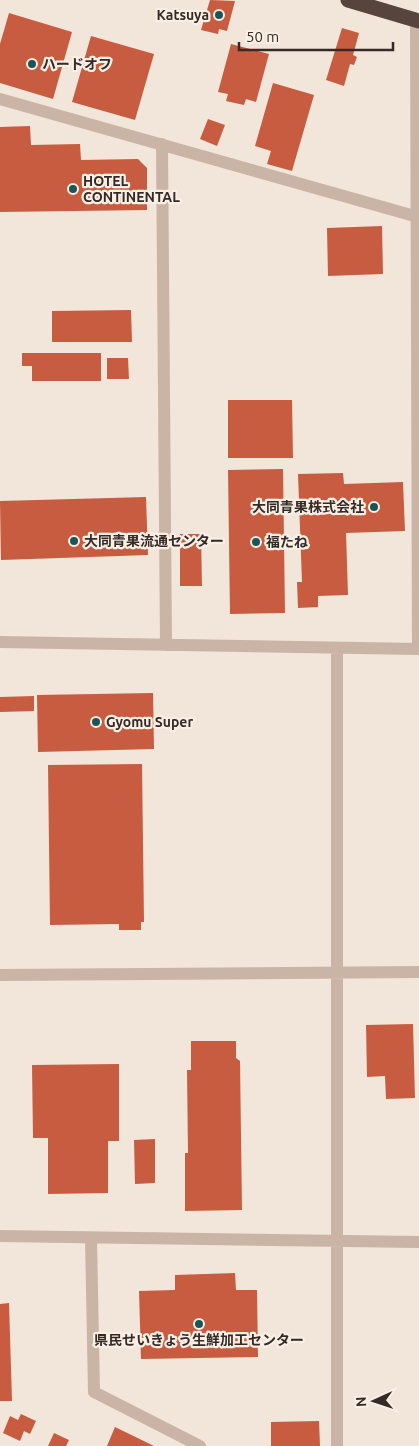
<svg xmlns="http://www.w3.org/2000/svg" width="419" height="1446" font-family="Ubuntu,'Noto Sans JP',sans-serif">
<rect width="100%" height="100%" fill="#f2e5d9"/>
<path fill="#c85c40" d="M 210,0 L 235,1 L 227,31 L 219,29 L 218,34 L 201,30 Z
M 9,13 L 72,32 L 53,99 L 0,83 L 0,44 Z
M 342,28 L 359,33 L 353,55 L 357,57 L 354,65 L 350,64 L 344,86 L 326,80 Z
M 91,36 L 154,54 L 135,120 L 72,102 Z
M 231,44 L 269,54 L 256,102 L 246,99 L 244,105 L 226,101 L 228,94 L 218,92 Z
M 273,83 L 314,95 L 292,171 L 267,164 L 271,151 L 255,146 Z
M 208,119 L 225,125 L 217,146 L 200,139 Z
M 30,126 L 31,145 L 80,144 L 81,160 L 138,159 L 147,168 L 147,210 L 0,212 L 0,127 Z
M 382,226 L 383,274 L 328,276 L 327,228 Z
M 131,310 L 132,342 L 52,342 L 52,311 Z
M 22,353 L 101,353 L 101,381 L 32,381 L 32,366 L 22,366 Z
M 107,358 L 128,358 L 129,379 L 107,379 Z
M 228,400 L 292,400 L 293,458 L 228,458 Z
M 283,469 L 285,613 L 230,614 L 228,470 Z
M 343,473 L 344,484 L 403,482 L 405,531 L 346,533 L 348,595 L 318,596 L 318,607 L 298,608 L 297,582 L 302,582 L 298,474 Z
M 146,497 L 148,555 L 1,560 L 0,501 Z
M 180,534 L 201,534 L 202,586 L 180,586 Z
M 153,693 L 154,749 L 38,752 L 37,695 Z
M 34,696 L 34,711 L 0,712 L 0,697 Z
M 142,764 L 144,922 L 141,922 L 141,930 L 119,930 L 119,924 L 50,925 L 48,765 Z
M 413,1024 L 415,1098 L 386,1099 L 385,1076 L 367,1077 L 366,1025 Z
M 191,1041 L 236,1041 L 236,1058 L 240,1061 L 242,1210 L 185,1211 L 185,1153 L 188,1153 L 187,1070 L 191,1070 Z
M 119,1064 L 119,1141 L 108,1141 L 108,1193 L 48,1194 L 48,1138 L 33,1138 L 32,1065 Z
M 155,1139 L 155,1183 L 135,1184 L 134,1140 Z
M 235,1273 L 236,1290 L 257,1290 L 258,1357 L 141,1359 L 139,1291 L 175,1290 L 175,1275 Z
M 9,1303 L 12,1401 L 0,1401 L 0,1304 Z
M 21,1414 L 36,1421 L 30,1434 L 24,1431 L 20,1441 L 3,1433 L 10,1416 L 18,1420 Z
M 319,1421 L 320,1446 L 271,1446 L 271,1422 Z
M 115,1427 L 154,1446 L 107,1446 Z
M 54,1433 L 69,1440 L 66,1446 L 48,1446 Z"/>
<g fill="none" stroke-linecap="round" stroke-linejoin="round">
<path stroke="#cab4a5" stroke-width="12" d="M 416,20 L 418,649
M 0,99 L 418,217
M 162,144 L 166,645
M 0,642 L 419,649
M 0,975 L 419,972
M 0,1236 L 419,1242
M 91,1239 L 94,1392 L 200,1446
M 337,1446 L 337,648"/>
<path stroke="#57443d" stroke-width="15" d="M 348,0 L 419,21"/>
</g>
<g fill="#1b5657" stroke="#f9efe5" stroke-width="2">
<circle cx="219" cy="15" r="5"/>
<circle cx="32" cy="64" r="5"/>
<circle cx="73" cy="189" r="5"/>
<circle cx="374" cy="507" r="5"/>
<circle cx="74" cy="541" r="5"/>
<circle cx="256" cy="542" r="5"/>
<circle cx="96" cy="722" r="5"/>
<circle cx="199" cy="1324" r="5"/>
</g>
<g text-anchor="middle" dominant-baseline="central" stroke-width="4.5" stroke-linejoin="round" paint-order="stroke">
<g font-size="14" font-weight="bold" fill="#352a26" stroke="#f9efe5" text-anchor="start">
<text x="209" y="15" text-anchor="end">Katsuya</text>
<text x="42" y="64">ハードオフ</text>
<text x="83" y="181">HOTEL<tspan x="83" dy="16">CONTINENTAL</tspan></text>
<text x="364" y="507" text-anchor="end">大同青果株式会社</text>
<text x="84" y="541">大同青果流通センター</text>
<text x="266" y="542">福たね</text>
<text x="106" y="722">Gyomu Super</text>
<text x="199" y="1340" text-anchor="middle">県民せいきょう生鮮加工センター</text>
</g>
</g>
<g transform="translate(374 1401) rotate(267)" stroke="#f9efe5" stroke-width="4" paint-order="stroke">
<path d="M0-4L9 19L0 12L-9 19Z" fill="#352a26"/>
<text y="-8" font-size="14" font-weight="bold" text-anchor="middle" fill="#352a26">N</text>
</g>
<path d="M239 42v8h154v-8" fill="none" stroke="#352a26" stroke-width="2.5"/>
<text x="246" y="42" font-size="15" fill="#352a26" stroke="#f9efe5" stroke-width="4" paint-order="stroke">50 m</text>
</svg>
